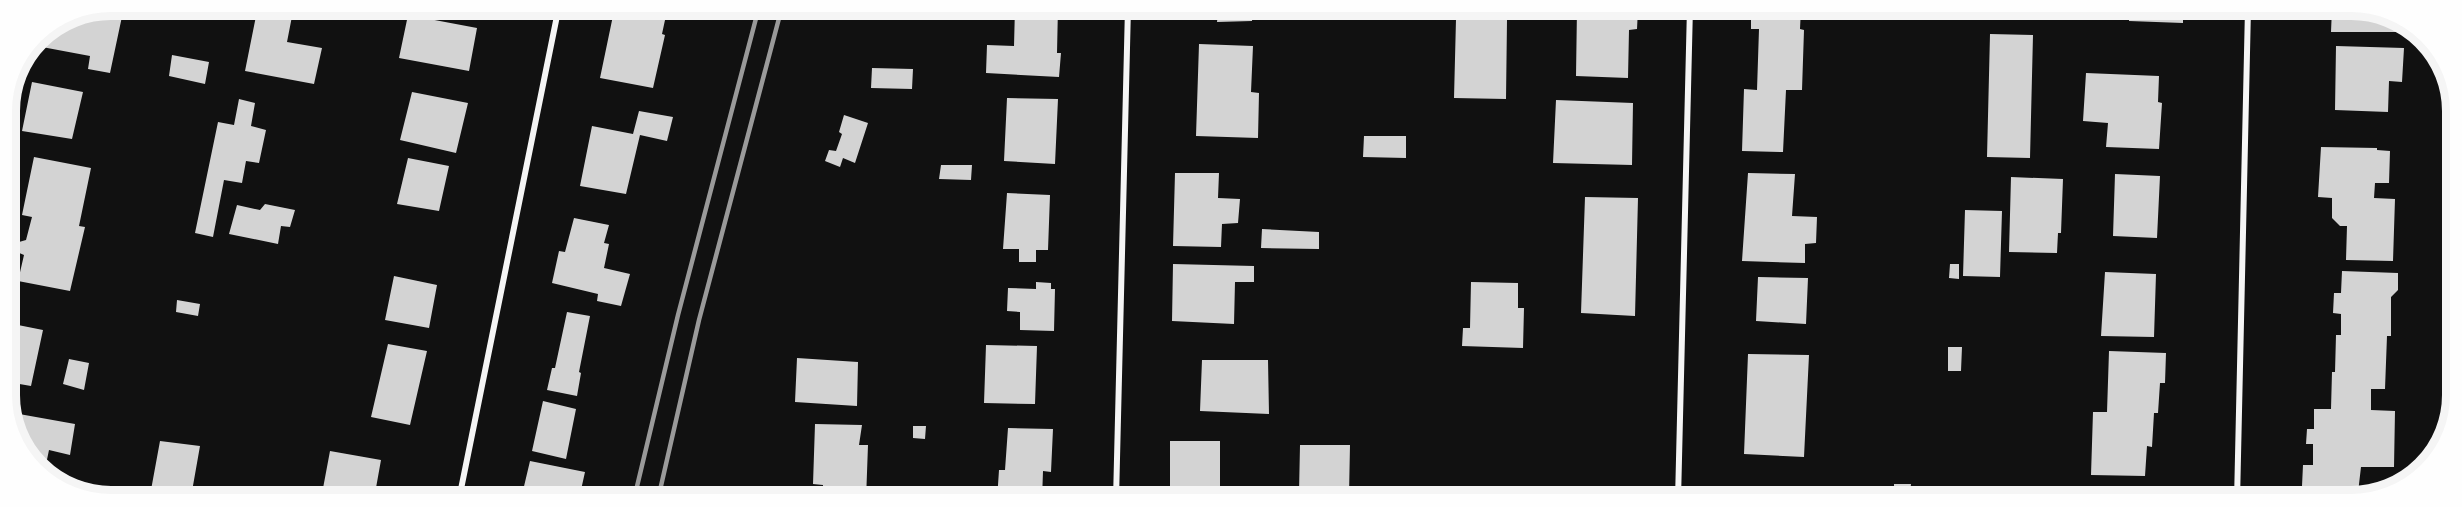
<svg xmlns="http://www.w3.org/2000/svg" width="2462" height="507" font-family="'Times New Roman',serif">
<rect width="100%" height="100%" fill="#111"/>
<path fill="#d3d3d3" d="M 111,6 L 124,7 L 110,73 L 88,69 L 90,56 L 42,47 L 46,31 L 71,14 L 80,12 L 98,16 L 100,8 Z
M 258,6 L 294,6 L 287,42 L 322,48 L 314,84 L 245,71 Z
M 615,6 L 668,6 L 662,34 L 665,35 L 653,88 L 600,78 Z
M 1015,7 L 1058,7 L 1057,53 L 1061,53 L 1059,77 L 986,73 L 987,45 L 1014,46 Z
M 1199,7 L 1253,7 L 1252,21 L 1217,22 L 1218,14 L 1199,14 Z
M 1751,7 L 1801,7 L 1800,29 L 1804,30 L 1802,90 L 1786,90 L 1783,152 L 1742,151 L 1744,89 L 1757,90 L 1759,29 L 1751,29 Z
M 1577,8 L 1638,9 L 1637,29 L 1629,30 L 1628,78 L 1576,76 Z
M 2129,8 L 2183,8 L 2183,23 L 2129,21 Z
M 2332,8 L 2371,8 L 2405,26 L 2405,32 L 2331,32 Z
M 408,15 L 477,28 L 469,71 L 399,58 Z
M 1456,19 L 1507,20 L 1506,99 L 1454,98 Z
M 1990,34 L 2033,35 L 2030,158 L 1987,157 Z
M 1199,44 L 1253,46 L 1251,92 L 1259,93 L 1258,138 L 1196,136 Z
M 2336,46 L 2404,48 L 2402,82 L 2389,81 L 2388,112 L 2335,110 Z
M 172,55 L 209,62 L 205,84 L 169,76 Z
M 872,68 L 913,69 L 912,89 L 871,88 Z
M 2086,73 L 2159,76 L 2158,102 L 2162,103 L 2159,149 L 2106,147 L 2108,123 L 2083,121 Z
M 32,82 L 83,92 L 72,139 L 22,131 Z
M 412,92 L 468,103 L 456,153 L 400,140 Z
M 1007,98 L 1058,99 L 1055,164 L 1004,161 Z
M 239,99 L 255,103 L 251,126 L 266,130 L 259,163 L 246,161 L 242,183 L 224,180 L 213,237 L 195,233 L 218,122 L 234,125 Z
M 1556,100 L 1633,103 L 1632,165 L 1553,163 Z
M 639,111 L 673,117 L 667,141 L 640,135 L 626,194 L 580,186 L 592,126 L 633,134 Z
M 844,115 L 868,123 L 855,163 L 843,158 L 840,167 L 825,161 L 829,150 L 836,151 L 842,134 L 839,132 Z
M 1364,136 L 1406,136 L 1406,158 L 1363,157 Z
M 2321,147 L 2377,148 L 2377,150 L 2390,151 L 2389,183 L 2375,183 L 2374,198 L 2395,199 L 2393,261 L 2346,260 L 2347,226 L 2340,226 L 2332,218 L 2332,198 L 2318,197 Z
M 34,157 L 91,168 L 79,226 L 85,227 L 70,291 L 18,281 L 24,255 L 17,252 L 19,242 L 26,240 L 32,217 L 22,215 Z
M 408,158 L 449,166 L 439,211 L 397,204 Z
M 941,165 L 972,165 L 971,180 L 939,179 Z
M 1175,173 L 1219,173 L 1218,198 L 1240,199 L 1238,223 L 1222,224 L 1221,247 L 1173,246 Z
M 1748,173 L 1795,174 L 1792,216 L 1817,217 L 1816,243 L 1805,244 L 1805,263 L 1742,261 Z
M 2115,174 L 2160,176 L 2157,238 L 2113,236 Z
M 2011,177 L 2063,179 L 2061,233 L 2058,233 L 2057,253 L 2009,252 Z
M 1007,193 L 1050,195 L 1048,250 L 1036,250 L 1036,262 L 1019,262 L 1019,249 L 1003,249 Z
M 1585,197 L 1638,198 L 1635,316 L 1581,313 Z
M 265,204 L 295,210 L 290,227 L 281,226 L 278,244 L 229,234 L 237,205 L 260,210 Z
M 1965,210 L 2002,211 L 2000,277 L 1963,276 Z
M 574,218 L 609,225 L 604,243 L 609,244 L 604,268 L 630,274 L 621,306 L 597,301 L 598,294 L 552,283 L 559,251 L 565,252 Z
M 1262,229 L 1319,232 L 1319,249 L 1261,248 Z
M 1173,264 L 1254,266 L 1254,282 L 1235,282 L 1234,324 L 1172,321 Z
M 1950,264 L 1959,264 L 1959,279 L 1949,278 Z
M 2342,271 L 2398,273 L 2398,290 L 2391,297 L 2391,336 L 2387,336 L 2385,389 L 2371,389 L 2371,410 L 2395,411 L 2394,467 L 2361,467 L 2357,501 L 2306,501 L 2307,487 L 2302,486 L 2303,465 L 2313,465 L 2313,444 L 2306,444 L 2307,429 L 2314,429 L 2314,409 L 2331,409 L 2332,372 L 2335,372 L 2336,335 L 2341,335 L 2341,314 L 2333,313 L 2334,293 L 2341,293 Z
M 2105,272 L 2156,274 L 2154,337 L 2101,336 Z
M 394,276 L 437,285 L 429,328 L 385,320 Z
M 1758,277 L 1808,278 L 1806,324 L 1756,321 Z
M 1036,282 L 1051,283 L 1051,289 L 1055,289 L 1054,331 L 1020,330 L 1020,312 L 1007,311 L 1008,288 L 1036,289 Z
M 1471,282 L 1518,283 L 1518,308 L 1524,308 L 1523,348 L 1462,346 L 1463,328 L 1470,328 Z
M 177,300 L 200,304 L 198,316 L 176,312 Z
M 567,312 L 590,316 L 579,372 L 581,373 L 577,396 L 547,390 L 552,368 L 555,368 Z
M 8,323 L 43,330 L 31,386 L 8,382 Z
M 388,344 L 427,351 L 410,425 L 371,417 Z
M 986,345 L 1037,346 L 1035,404 L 984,403 Z
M 1948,347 L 1962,347 L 1961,371 L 1948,371 Z
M 2109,351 L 2166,353 L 2165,383 L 2160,383 L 2158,413 L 2154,413 L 2152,447 L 2147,446 L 2145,476 L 2091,475 L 2093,412 L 2107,412 Z
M 1748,354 L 1809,355 L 1804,457 L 1744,454 Z
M 797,358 L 858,362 L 857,406 L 795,402 Z
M 69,359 L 89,363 L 84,390 L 63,384 Z
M 1202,360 L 1268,360 L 1269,414 L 1200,411 Z
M 543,401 L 576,409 L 566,459 L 532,451 Z
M 8,412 L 75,424 L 70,455 L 49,450 L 44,474 L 37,470 L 8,417 Z
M 815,424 L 862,425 L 859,445 L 868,445 L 866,500 L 823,500 L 823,485 L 813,484 Z
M 913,426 L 926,426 L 925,439 L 913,438 Z
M 1008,428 L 1053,429 L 1051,472 L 1043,471 L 1042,500 L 997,500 L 999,470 L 1005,470 Z
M 160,441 L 200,446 L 191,497 L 151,490 Z
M 1170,441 L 1220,441 L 1220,492 L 1170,492 Z
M 1300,445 L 1350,445 L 1349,495 L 1299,493 Z
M 330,451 L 381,460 L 374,499 L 321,499 Z
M 530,461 L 585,472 L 579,499 L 521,499 Z
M 1894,484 L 1911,484 L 1909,500 L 1894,500 Z"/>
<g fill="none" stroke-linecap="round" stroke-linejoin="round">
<path stroke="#f5f5f5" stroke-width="6" d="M 459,499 L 559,6
M 735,500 L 735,499
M 1116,500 L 1128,7
M 1678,500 L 1690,7
M 2237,501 L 2248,8"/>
<path stroke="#9a9a9a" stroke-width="4.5" d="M 634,499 L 678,315 L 759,7
M 658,499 L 699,320 L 782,7"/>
</g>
<path d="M0 0H2462V507H0ZM111 16H2351A95 95 0 0 1 2446 111V395A95 95 0 0 1 2351 490H111A95 95 0 0 1 16 395V111A95 95 0 0 1 111 16Z" fill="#fefefe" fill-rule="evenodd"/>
<path fill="none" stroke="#f5f5f5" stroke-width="8" d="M111 16H2351A95 95 0 0 1 2446 111V395A95 95 0 0 1 2351 490H111A95 95 0 0 1 16 395V111A95 95 0 0 1 111 16Z"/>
</svg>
